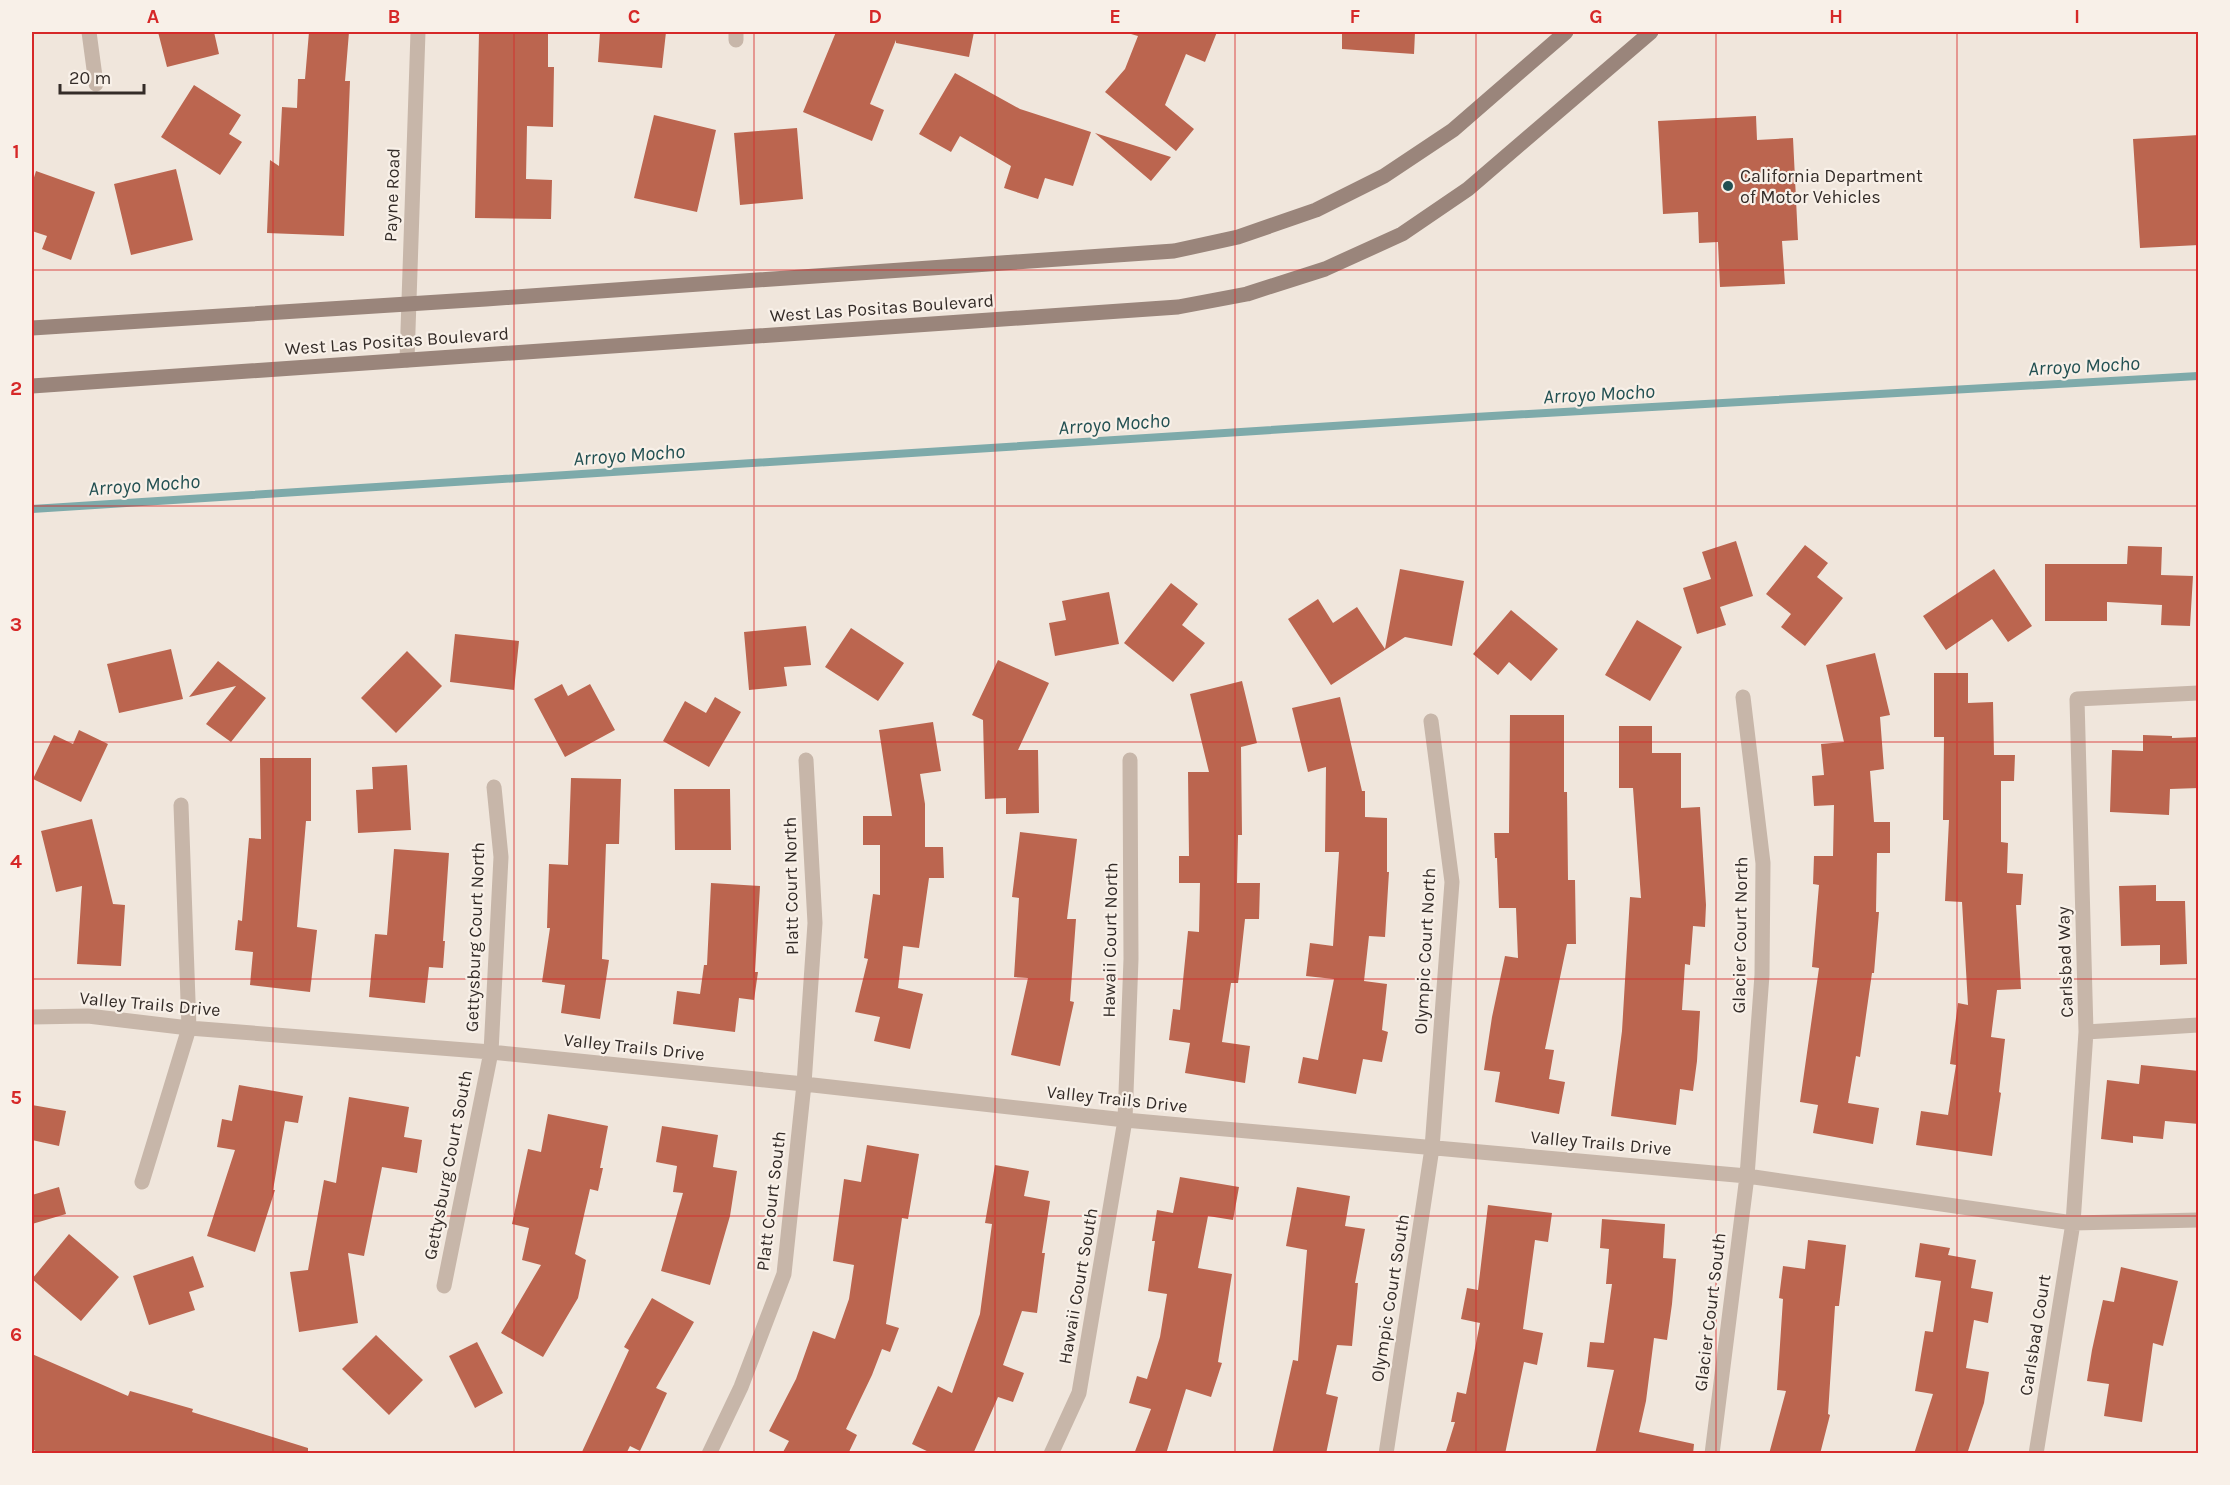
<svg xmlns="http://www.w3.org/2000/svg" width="2230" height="1485" font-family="Karla,sans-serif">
<rect width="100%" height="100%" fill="#f0e6dc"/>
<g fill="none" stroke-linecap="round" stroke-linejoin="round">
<path stroke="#7eaaaa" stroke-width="8" d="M 32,509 L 1475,417 L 2198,376"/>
</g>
<path fill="#bb654f" d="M 158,32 L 214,32 L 219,54 L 167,67 Z
M 309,32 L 349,32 L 345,81 L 350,81 L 344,236 L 267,233 L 270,160 L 279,166 L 282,107 L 297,108 L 298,79 L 305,79 Z
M 479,32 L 548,32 L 548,67 L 554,67 L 553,127 L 527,126 L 526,179 L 552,180 L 551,219 L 475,218 Z
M 600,32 L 666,32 L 662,68 L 598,62 Z
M 836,32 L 974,32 L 969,57 L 896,43 L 896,40 L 870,104 L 884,110 L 872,141 L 803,112 Z
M 1131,32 L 1217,32 L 1205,62 L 1186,54 L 1165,105 L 1194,129 L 1176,151 L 1105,92 L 1125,69 L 1138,36 L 1131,34 Z
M 1342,32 L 1415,32 L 1414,54 L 1342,49 Z
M 955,73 L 1020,109 L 1091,132 L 1073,186 L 1045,178 L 1038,199 L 1004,188 L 1011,166 L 960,136 L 951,152 L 919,134 Z
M 194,85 L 241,115 L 229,134 L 242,142 L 220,175 L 161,137 Z
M 654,115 L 716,130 L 697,212 L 634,198 Z
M 1756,116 L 1757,140 L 1793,138 L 1798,240 L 1782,241 L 1785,284 L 1720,287 L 1718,242 L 1699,243 L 1698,212 L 1663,214 L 1658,121 Z
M 797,128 L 803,199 L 740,205 L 734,133 Z
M 1095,133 L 1171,157 L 1151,181 Z
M 2199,135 L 2199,245 L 2140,248 L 2133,139 Z
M 176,169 L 193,240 L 131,255 L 114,184 Z
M 36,171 L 95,192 L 71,260 L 42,249 L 47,236 L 32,231 L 32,184 Z
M 1736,541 L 1753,596 L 1720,607 L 1726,625 L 1697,634 L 1683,588 L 1711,579 L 1702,552 Z
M 1805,545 L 1828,563 L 1817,577 L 1843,598 L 1805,646 L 1781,627 L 1791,614 L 1766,594 Z
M 2128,546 L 2162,547 L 2161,575 L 2193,576 L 2190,626 L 2161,625 L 2162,605 L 2107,602 L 2107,621 L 2045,621 L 2045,564 L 2127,564 Z
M 1400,569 L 1464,581 L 1452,646 L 1405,637 L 1331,685 L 1288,619 L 1318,599 L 1333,623 L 1357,607 L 1385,649 Z
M 1994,569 L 2032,626 L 2008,642 L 1992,619 L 1946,650 L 1923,616 Z
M 1171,583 L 1198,604 L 1182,625 L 1205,643 L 1173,682 L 1124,643 Z
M 1109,592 L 1119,644 L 1055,656 L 1049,623 L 1066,620 L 1062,601 Z
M 1511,610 L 1558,649 L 1531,681 L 1509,662 L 1498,675 L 1473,654 Z
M 1637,620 L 1682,647 L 1650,701 L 1605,675 Z
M 806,626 L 811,665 L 784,667 L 787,686 L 749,690 L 744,632 Z
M 851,628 L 904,663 L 878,701 L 825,667 Z
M 455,634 L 519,641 L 514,690 L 450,682 Z
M 171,649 L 183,699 L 119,713 L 107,664 Z
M 407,651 L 442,686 L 396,733 L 361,698 Z
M 1875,653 L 1890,715 L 1880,717 L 1884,769 L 1870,771 L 1874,822 L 1890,822 L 1890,853 L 1877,853 L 1876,912 L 1879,912 L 1874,973 L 1872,973 L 1860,1057 L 1856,1056 L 1848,1103 L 1879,1108 L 1873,1144 L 1813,1133 L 1818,1105 L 1800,1102 L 1819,968 L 1812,967 L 1819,885 L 1813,884 L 1814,856 L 1833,856 L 1834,805 L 1814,806 L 1812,776 L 1824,775 L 1821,744 L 1844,742 L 1826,665 Z
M 998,660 L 1049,683 L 1018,750 L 1038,750 L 1039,813 L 1006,814 L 1006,798 L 985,799 L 983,720 L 972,715 Z
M 218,661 L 266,698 L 231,742 L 206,724 L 236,686 L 189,697 Z
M 1934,673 L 1968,673 L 1968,703 L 1993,702 L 1994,755 L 2015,755 L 2014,781 L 2001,781 L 2001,842 L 2008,843 L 2007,873 L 2023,874 L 2021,905 L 2016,905 L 2021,989 L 1997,990 L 1991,1037 L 2005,1039 L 1999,1092 L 2001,1093 L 1992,1156 L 1916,1145 L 1921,1111 L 1948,1115 L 1956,1065 L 1950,1064 L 1958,1003 L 1968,1005 L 1962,902 L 1945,901 L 1949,820 L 1943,820 L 1944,737 L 1934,737 Z
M 1242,681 L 1257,743 L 1241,747 L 1242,835 L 1238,835 L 1237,883 L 1260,883 L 1259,919 L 1245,919 L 1238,983 L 1231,983 L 1222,1042 L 1250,1046 L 1245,1083 L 1185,1073 L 1190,1043 L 1169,1040 L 1173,1009 L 1180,1010 L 1188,931 L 1199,932 L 1200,883 L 1179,883 L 1179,856 L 1189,856 L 1188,772 L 1209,772 L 1190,694 Z
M 562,684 L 568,696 L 590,684 L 615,730 L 565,757 L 534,699 Z
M 715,697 L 741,712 L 709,767 L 663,741 L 685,701 L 706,713 Z
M 1340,697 L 1362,791 L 1365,791 L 1365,817 L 1387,818 L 1387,872 L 1389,872 L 1385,937 L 1369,936 L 1364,981 L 1387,984 L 1382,1030 L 1388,1032 L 1382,1062 L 1363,1059 L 1356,1094 L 1298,1083 L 1303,1057 L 1318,1060 L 1334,979 L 1306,976 L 1310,943 L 1333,946 L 1339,852 L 1325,852 L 1326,767 L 1308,772 L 1292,708 Z
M 1510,715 L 1564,715 L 1564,792 L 1567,792 L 1568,880 L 1575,880 L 1576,944 L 1567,944 L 1545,1049 L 1554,1050 L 1549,1079 L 1565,1082 L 1559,1114 L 1495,1102 L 1500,1072 L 1484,1070 L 1492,1017 L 1505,956 L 1518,958 L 1516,908 L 1499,908 L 1497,858 L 1495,858 L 1494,833 L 1509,833 Z
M 933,722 L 941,771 L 920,774 L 925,804 L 925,847 L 943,847 L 944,878 L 929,878 L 919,948 L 903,946 L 898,988 L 923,994 L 910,1049 L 874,1041 L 880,1017 L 855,1012 L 868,959 L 864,958 L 873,894 L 880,895 L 880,845 L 863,845 L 863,816 L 892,816 L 879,730 Z
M 1619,726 L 1652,726 L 1652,753 L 1681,753 L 1681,808 L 1700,807 L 1706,905 L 1705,927 L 1693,926 L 1690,965 L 1685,964 L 1682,1010 L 1700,1011 L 1697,1061 L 1693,1091 L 1680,1089 L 1676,1125 L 1611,1116 L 1622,1031 L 1630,897 L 1641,898 L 1633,788 L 1619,788 Z
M 79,730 L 108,744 L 81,802 L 33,779 L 54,735 L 73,744 Z
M 2143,735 L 2172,736 L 2172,738 L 2199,737 L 2199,788 L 2170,789 L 2169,815 L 2110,812 L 2112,750 L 2143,751 Z
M 260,758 L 311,758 L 311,821 L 306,821 L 297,927 L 317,930 L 310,992 L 250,985 L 253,952 L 235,950 L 238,920 L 242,921 L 249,838 L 261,839 Z
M 407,765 L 411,830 L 358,833 L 356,790 L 373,789 L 372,767 Z
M 571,778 L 621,779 L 619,844 L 606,844 L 602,959 L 609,960 L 600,1019 L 561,1013 L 565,985 L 542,982 L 550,928 L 547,928 L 549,864 L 568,865 Z
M 674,789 L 730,789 L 731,850 L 675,850 Z
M 92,819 L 113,904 L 125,905 L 121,966 L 77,964 L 82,886 L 56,892 L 41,831 Z
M 1020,832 L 1077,839 L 1067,919 L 1076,919 L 1070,1001 L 1074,1002 L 1060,1066 L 1011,1055 L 1028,978 L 1014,977 L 1019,898 L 1012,897 Z
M 394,849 L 449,853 L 443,941 L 445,941 L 443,968 L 429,967 L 425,1003 L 369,997 L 375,934 L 387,935 Z
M 711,883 L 760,886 L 755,972 L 758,972 L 754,1000 L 739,998 L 735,1032 L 673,1024 L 677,991 L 700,994 L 704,965 L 707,965 Z
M 2156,885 L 2156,901 L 2185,901 L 2187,964 L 2160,965 L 2160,945 L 2121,946 L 2119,886 Z
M 2141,1065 L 2199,1071 L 2199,1124 L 2165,1121 L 2163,1139 L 2133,1136 L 2133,1143 L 2101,1139 L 2107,1080 L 2139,1084 Z
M 239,1085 L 303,1096 L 298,1123 L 285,1121 L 273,1190 L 275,1190 L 255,1252 L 207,1236 L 235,1150 L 217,1147 L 222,1119 L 232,1121 Z
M 349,1097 L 409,1107 L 404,1137 L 422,1140 L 417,1173 L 382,1167 L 364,1256 L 348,1253 L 358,1323 L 299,1332 L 290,1272 L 308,1270 L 324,1180 L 336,1183 Z
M 32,1105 L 66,1111 L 59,1146 L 32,1140 Z
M 548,1114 L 608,1126 L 600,1168 L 603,1168 L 598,1191 L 590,1189 L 575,1254 L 586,1260 L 578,1298 L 543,1357 L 501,1333 L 541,1265 L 522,1260 L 529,1228 L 512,1224 L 528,1149 L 541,1152 Z
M 662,1126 L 718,1135 L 713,1167 L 737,1171 L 730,1216 L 710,1285 L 661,1271 L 683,1193 L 673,1192 L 677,1166 L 656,1162 Z
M 867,1145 L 919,1154 L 908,1219 L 902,1218 L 886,1324 L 899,1328 L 890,1352 L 882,1349 L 872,1375 L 846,1429 L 857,1435 L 848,1454 L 782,1454 L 789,1441 L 769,1431 L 796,1379 L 813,1331 L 835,1339 L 849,1299 L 854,1265 L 833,1261 L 844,1179 L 861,1182 Z
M 995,1165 L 1029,1171 L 1024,1196 L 1050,1201 L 1042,1253 L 1045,1253 L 1037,1313 L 1022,1311 L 1003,1365 L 1024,1373 L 1013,1402 L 998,1397 L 973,1454 L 933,1454 L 912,1444 L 938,1386 L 952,1393 L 980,1314 L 992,1224 L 985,1223 Z
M 1180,1177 L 1239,1187 L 1233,1220 L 1208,1216 L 1198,1268 L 1232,1274 L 1218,1362 L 1222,1363 L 1211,1397 L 1186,1389 L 1166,1454 L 1134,1454 L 1151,1409 L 1129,1403 L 1137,1376 L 1147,1379 L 1160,1337 L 1167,1294 L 1148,1291 L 1155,1241 L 1152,1241 L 1157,1210 L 1173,1213 Z
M 59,1187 L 66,1214 L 32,1224 L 32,1195 Z
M 1297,1187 L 1350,1196 L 1345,1226 L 1365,1229 L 1355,1283 L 1358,1283 L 1352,1346 L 1337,1345 L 1326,1394 L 1338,1397 L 1326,1454 L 1272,1454 L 1293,1360 L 1298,1361 L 1307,1250 L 1286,1246 Z
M 1488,1205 L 1552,1213 L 1548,1242 L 1535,1240 L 1523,1329 L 1543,1333 L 1537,1365 L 1524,1362 L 1505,1454 L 1445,1454 L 1455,1422 L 1451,1422 L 1457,1392 L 1466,1394 L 1480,1323 L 1461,1319 L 1467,1288 L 1478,1290 Z
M 1602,1219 L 1665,1224 L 1663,1258 L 1676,1259 L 1672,1304 L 1667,1340 L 1654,1338 L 1646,1401 L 1639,1432 L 1694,1444 L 1693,1454 L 1595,1454 L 1614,1370 L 1587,1367 L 1590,1342 L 1604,1343 L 1612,1284 L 1606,1284 L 1609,1249 L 1600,1248 Z
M 69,1234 L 119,1277 L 81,1321 L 32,1279 Z
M 1808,1240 L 1846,1245 L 1839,1306 L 1835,1306 L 1828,1414 L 1830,1415 L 1820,1454 L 1769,1454 L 1786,1391 L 1777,1390 L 1783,1299 L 1779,1298 L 1783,1266 L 1805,1269 Z
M 1920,1243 L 1950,1248 L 1948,1255 L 1976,1260 L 1971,1288 L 1993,1292 L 1988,1323 L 1974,1320 L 1966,1368 L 1989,1372 L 1984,1403 L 1967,1454 L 1914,1454 L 1933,1394 L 1915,1391 L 1925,1331 L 1933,1332 L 1941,1281 L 1915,1277 Z
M 193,1256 L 204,1287 L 189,1292 L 195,1310 L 149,1325 L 133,1276 Z
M 2121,1267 L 2178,1281 L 2163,1346 L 2153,1343 L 2142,1422 L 2104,1416 L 2109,1384 L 2087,1381 L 2092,1350 L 2103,1300 L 2114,1302 Z
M 652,1298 L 694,1322 L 656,1388 L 667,1393 L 640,1451 L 630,1446 L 626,1454 L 581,1454 L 629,1350 L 624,1347 Z
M 376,1335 L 423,1380 L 389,1415 L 342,1369 Z
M 477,1342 L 503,1393 L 475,1408 L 449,1356 Z
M 32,1354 L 128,1396 L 130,1391 L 193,1409 L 192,1412 L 308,1448 L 308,1454 L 41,1454 L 32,1449 Z"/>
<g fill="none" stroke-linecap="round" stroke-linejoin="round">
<path stroke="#c7b6a9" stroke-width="15" d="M 89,32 L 96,84
M 736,40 L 736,32
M 407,360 L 418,32
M 32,1017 L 88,1016 L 189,1028 L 491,1052 L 804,1084 L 1125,1120 L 1747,1176 L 2073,1223 L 2198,1220
M 2086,1032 L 2198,1025
M 142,1182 L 189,1028 L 181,805
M 444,1286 L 491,1052 L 501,857 L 494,787
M 709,1454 L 741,1387 L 784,1274 L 804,1084 L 815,923 L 806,760
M 1051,1454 L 1079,1393 L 1125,1120 L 1131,959 L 1130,760
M 1386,1454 L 1432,1148 L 1452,882 L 1431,721
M 1712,1454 L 1747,1176 L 1762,975 L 1763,863 L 1743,697
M 2036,1454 L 2073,1223 L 2086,1032 L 2077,699 L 2198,693"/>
<path stroke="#9a857b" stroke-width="15" d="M 32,328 L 486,299 L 1174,251 L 1238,237 L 1316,210 L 1384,176 L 1453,130 L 1566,32
M 32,386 L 1178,307 L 1247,294 L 1325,269 L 1402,234 L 1468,189 L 1651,32"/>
</g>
<path fill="none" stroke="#d62828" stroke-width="1.5" stroke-opacity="0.55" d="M 273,32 L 273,1454M 514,32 L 514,1454M 754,32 L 754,1454M 995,32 L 995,1454M 1235,32 L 1235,1454M 1476,32 L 1476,1454M 1716,32 L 1716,1454M 1957,32 L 1957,1454M 32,270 L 2198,270M 32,506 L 2198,506M 32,742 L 2198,742M 32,979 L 2198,979M 32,1216 L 2198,1216"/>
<circle fill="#225052" stroke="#f8f0e8" stroke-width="2" cx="1728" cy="186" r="6"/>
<g text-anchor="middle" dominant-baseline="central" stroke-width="4.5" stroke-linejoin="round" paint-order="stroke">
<g font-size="18" fill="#342c28" stroke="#f8f0e8" text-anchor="start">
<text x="1740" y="176">California Department<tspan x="1740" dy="21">of Motor Vehicles</tspan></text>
</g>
<g font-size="18" fill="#342c28" stroke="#f8f0e8">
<text transform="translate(392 195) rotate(-88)">Payne Road</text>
<text transform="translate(882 308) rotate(-4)">West Las Positas Boulevard</text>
<text transform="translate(397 341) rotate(-4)">West Las Positas Boulevard</text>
<text transform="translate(791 886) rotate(-91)">Platt Court North</text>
<text transform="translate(1740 935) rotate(-89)">Glacier Court North</text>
<text transform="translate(475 937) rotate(-88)">Gettysburg Court North</text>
<text transform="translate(1110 940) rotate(-89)">Hawaii Court North</text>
<text transform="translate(1425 951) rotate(-87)">Olympic Court North</text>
<text transform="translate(2065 962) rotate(-92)">Carlsbad Way</text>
<text transform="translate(150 1004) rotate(5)">Valley Trails Drive</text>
<text transform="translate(634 1047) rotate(6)">Valley Trails Drive</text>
<text transform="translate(1117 1099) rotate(6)">Valley Trails Drive</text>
<text transform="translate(1601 1143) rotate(5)">Valley Trails Drive</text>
<text transform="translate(448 1165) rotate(-79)">Gettysburg Court South</text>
<text transform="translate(771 1201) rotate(-83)">Platt Court South</text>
<text transform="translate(1078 1286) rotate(-80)">Hawaii Court South</text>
<text transform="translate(1390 1298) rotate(-81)">Olympic Court South</text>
<text transform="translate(1710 1312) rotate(-83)">Glacier Court South</text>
<text transform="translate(2035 1335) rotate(-81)">Carlsbad Court</text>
</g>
<g font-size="20" font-style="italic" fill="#225052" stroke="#f8f0e8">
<text transform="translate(2084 366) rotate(-3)">Arroyo Mocho</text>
<text transform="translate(1599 394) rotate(-3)">Arroyo Mocho</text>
<text transform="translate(1114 424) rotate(-4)">Arroyo Mocho</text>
<text transform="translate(629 455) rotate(-4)">Arroyo Mocho</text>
<text transform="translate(144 485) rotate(-4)">Arroyo Mocho</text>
</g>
</g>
<rect width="2230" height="1485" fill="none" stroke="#f8f0e8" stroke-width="66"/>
<path d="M60 84v9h84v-9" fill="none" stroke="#342c28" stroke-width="3"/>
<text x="69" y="84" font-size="18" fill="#342c28" stroke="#f8f0e8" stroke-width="4.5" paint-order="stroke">20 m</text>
<rect x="33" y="33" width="2164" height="1419" fill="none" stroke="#d62828" stroke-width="2"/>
<g font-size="20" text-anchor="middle" font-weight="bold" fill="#d62828">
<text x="153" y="23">A</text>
<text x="394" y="23">B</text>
<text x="634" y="23">C</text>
<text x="875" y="23">D</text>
<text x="1115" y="23">E</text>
<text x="1355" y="23">F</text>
<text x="1596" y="23">G</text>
<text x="1836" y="23">H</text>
<text x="2077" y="23">I</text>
<text x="16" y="158">1</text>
<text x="16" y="395">2</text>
<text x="16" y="631">3</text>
<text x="16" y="868">4</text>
<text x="16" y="1104">5</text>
<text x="16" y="1341">6</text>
</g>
</svg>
